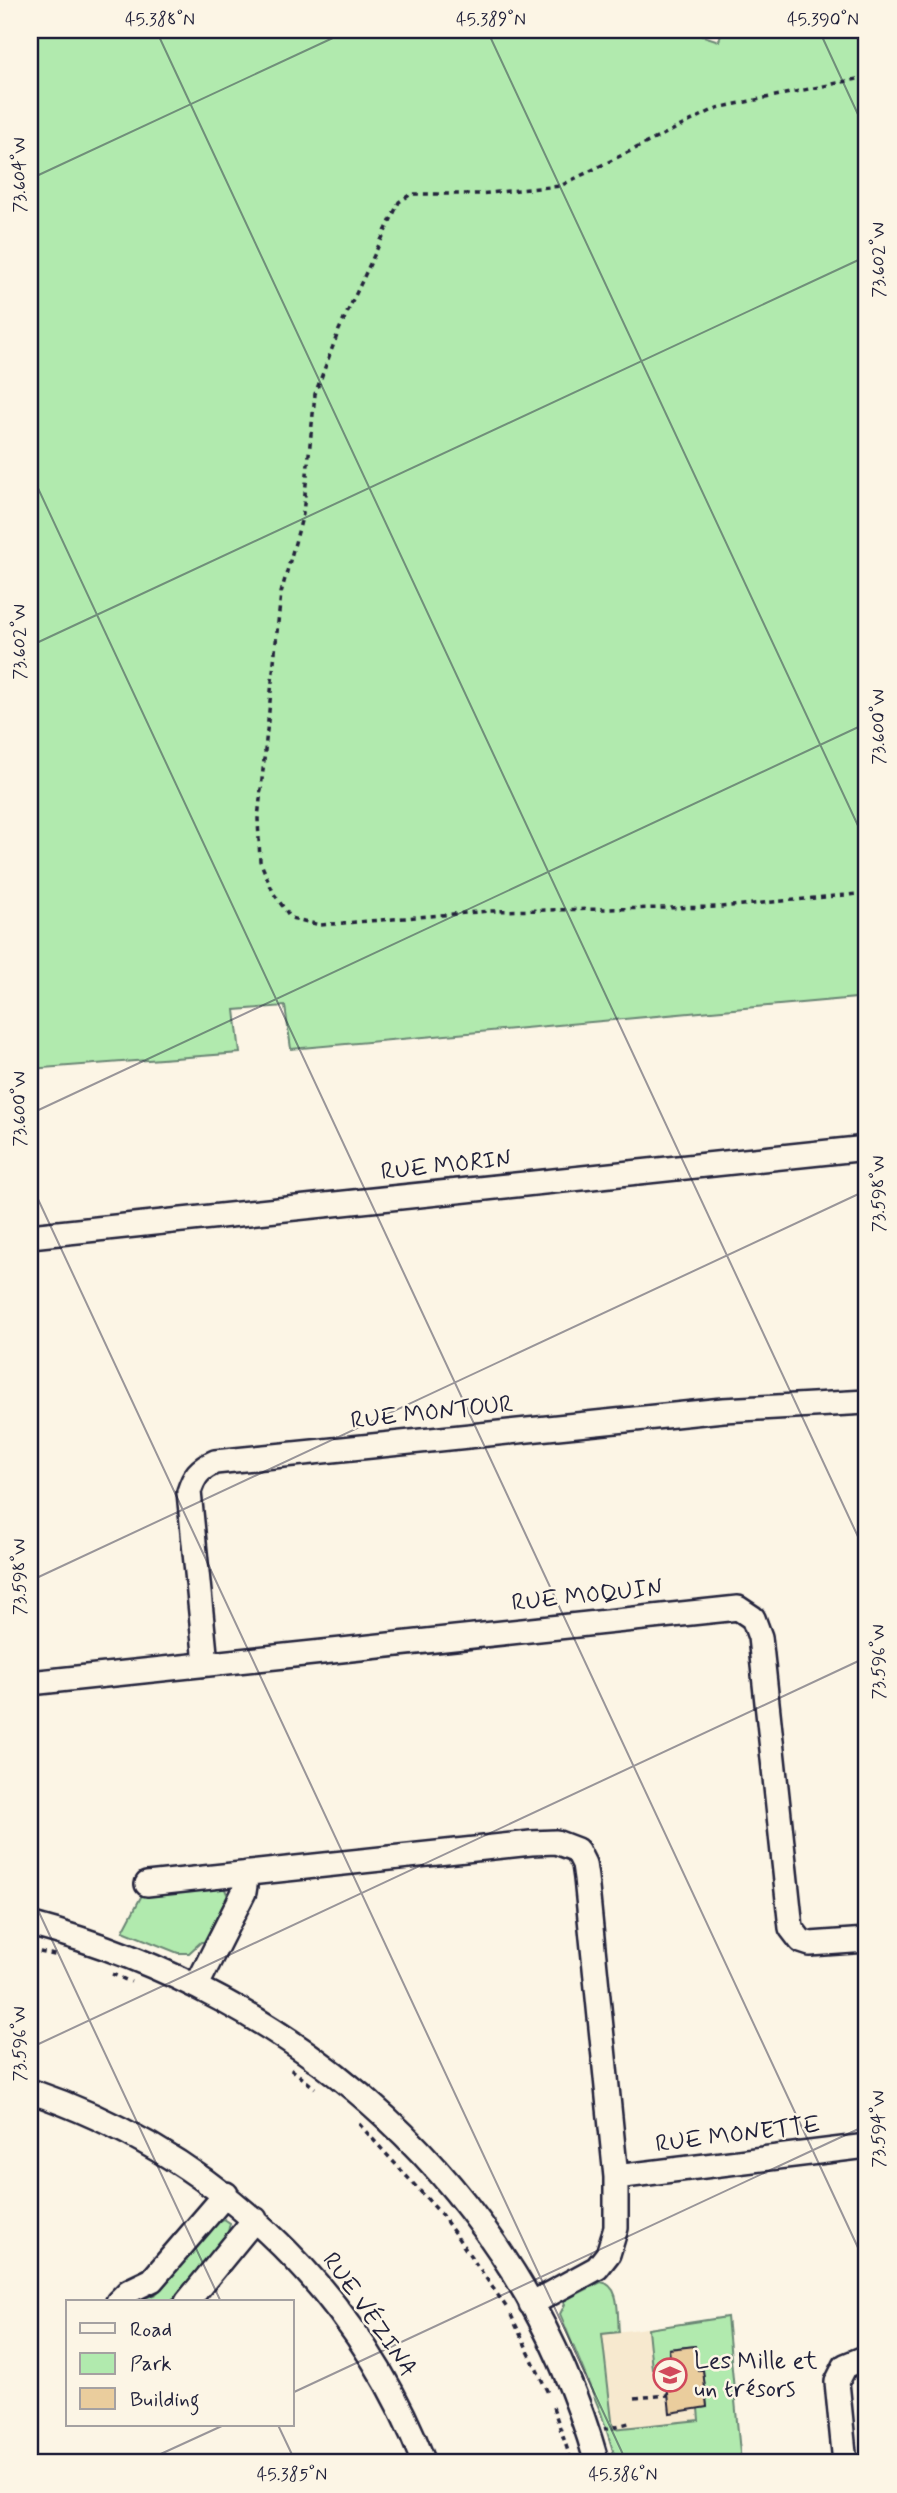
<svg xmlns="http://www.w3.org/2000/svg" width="897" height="2493" font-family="Mynerve,sans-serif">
<rect width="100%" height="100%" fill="#fcf5e5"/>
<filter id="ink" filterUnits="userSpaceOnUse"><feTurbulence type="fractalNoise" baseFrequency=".0143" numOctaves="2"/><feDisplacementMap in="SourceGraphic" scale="14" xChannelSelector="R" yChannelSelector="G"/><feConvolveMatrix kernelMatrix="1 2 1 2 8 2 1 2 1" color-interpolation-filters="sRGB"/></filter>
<g filter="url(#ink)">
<path fill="#f7e9cf" d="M 727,2317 L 736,2417 L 613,2430 L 602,2334 Z"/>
<path fill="#b1eaae" stroke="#6a8674" stroke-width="2" d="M 30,30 L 685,30 L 719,41 L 722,30 L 867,30 L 867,997 L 291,1049 L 285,1006 L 235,1010 L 240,1053 L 30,1069 Z
M 224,1887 L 228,1896 L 204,1942 L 201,1942 L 189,1953 L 178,1953 L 123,1931 L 143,1893 Z
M 224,2219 L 230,2223 L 228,2232 L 171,2302 L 134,2302 L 156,2294 L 215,2224 Z
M 601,2282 C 621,2285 617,2315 619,2332 L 602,2334 L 613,2429 L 699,2420 L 698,2408 L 707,2407 L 703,2370 L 698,2370 L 695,2346 L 669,2349 L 671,2368 L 652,2369 L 648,2329 L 727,2317 L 741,2463 L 617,2463 L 601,2413 L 560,2314 L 565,2304 L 563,2301 Z"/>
<path fill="#eacd9d" stroke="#22223b" stroke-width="2" d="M 695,2346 L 698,2370 L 703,2370 L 707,2407 L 670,2413 L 666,2373 L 672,2373 L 669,2349 Z"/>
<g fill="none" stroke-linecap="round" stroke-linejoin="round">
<defs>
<path id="minor" d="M 30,1236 L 867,1148
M 206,1663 L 189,1492 C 194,1476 199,1469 215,1462 L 723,1410 L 867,1402
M 30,1683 L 738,1608 L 753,1618 L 760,1637 L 791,1928 L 801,1941 L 810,1944 L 867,1940
M 147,1884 L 531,1843 L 556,1842 L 577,1850 L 584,1864 L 586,1878 L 616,2177 L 616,2228 L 608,2254 L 597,2268 L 531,2304
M 30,1924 C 301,1996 520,2189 597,2463
M 197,1985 L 244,1892 L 247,1873
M 30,2091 C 210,2152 355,2285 424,2463
M 616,2177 L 867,2146
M 118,2302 L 129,2291 L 152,2280 L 226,2194
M 187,2302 L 255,2219
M 845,2463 L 837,2382 L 845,2366 L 867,2357"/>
</defs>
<use href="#minor" stroke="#22223b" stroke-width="28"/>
<path stroke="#22223b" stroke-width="3.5" stroke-dasharray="5 5" stroke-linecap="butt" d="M 867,77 L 717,108 L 560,186 L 479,194 L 411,194 L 399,202 L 339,330 L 315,394 L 303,514 L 281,593 L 258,819 L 260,861 L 274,894 L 291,918 L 320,925 L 490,911 L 721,907 L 867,893
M 30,1950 L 59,1956
M 112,1974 L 131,1982
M 291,2069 L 315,2088
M 359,2124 L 441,2214 L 507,2308
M 511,2315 L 548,2393
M 635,2398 L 668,2395
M 553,2407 L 572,2463
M 604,2429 L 629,2423"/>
<use href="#minor" stroke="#fcf5e5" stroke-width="23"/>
</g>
</g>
<path fill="none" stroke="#22223b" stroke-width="2" stroke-opacity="0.45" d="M 156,30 L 867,1556M 487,30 L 867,845M 819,30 L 867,134M 30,179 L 350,30M 30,471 L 867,2267M 30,646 L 867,256M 30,1114 L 867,723M 30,1182 L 627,2463M 30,1581 L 867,1190M 30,1893 L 221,2302M 30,2048 L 867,1657M 292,2393 L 867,2125M 278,2425 L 296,2463M 141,2463 L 224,2425"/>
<defs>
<symbol id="school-ring" viewBox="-11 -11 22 22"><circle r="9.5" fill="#fcf5e5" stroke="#d1495b" stroke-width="1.5"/><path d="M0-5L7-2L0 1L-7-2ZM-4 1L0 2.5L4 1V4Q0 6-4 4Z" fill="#d1495b"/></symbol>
</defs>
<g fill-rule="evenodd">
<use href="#school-ring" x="651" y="2356" width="38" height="38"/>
</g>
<g text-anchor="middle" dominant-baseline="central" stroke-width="5" stroke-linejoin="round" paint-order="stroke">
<g font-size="24" fill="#22223b" stroke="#fcf5e5">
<text transform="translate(446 1166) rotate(-6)">RUE MORIN</text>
<text transform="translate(432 1413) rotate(-6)">RUE MONTOUR</text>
<text transform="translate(587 1596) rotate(-6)">RUE MOQUIN</text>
<text transform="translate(738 2135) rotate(-7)">RUE MONETTE</text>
<text transform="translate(369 2315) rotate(55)">RUE VÉZINA</text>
</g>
<g font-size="24" fill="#22223b" stroke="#fcf5e5" text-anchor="start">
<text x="694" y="2361">Les Mille et<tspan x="694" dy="28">un trésors</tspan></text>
</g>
</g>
<rect width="897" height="2493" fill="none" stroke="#fcf5e5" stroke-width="77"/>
<rect x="66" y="2300" width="228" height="126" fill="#fcf5e5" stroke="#a5a1a1" stroke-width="2"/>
<rect x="80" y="2323" width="35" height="10" fill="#fcf5e5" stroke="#a5a1a1" stroke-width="2"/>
<text x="130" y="2336" font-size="21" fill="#22223b">Road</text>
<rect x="80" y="2353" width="35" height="21" fill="#b1eaae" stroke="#a5a1a1" stroke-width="2"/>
<text x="130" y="2370" font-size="21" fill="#22223b">Park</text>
<rect x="80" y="2388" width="35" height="21" fill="#eacd9d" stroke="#a5a1a1" stroke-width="2"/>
<text x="130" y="2406" font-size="21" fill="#22223b">Building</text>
<rect x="38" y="38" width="820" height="2416" fill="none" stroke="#22223b" stroke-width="2.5"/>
<g font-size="18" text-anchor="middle" fill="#22223b">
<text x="160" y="25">45.388°N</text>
<text x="491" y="25">45.389°N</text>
<text x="823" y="25">45.390°N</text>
<text transform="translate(19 175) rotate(-90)" y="6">73.604°W</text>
<text transform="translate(878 260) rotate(-90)" y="6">73.602°W</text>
<text transform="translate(19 642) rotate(-90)" y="6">73.602°W</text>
<text transform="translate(878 727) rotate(-90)" y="6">73.600°W</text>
<text transform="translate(19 1109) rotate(-90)" y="6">73.600°W</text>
<text transform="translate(878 1194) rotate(-90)" y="6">73.598°W</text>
<text transform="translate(19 1577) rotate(-90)" y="6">73.598°W</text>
<text transform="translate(878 1662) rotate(-90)" y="6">73.596°W</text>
<text transform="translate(19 2044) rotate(-90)" y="6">73.596°W</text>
<text transform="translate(878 2129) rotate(-90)" y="6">73.594°W</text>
<text x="292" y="2480">45.385°N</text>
<text x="623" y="2480">45.386°N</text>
</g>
</svg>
